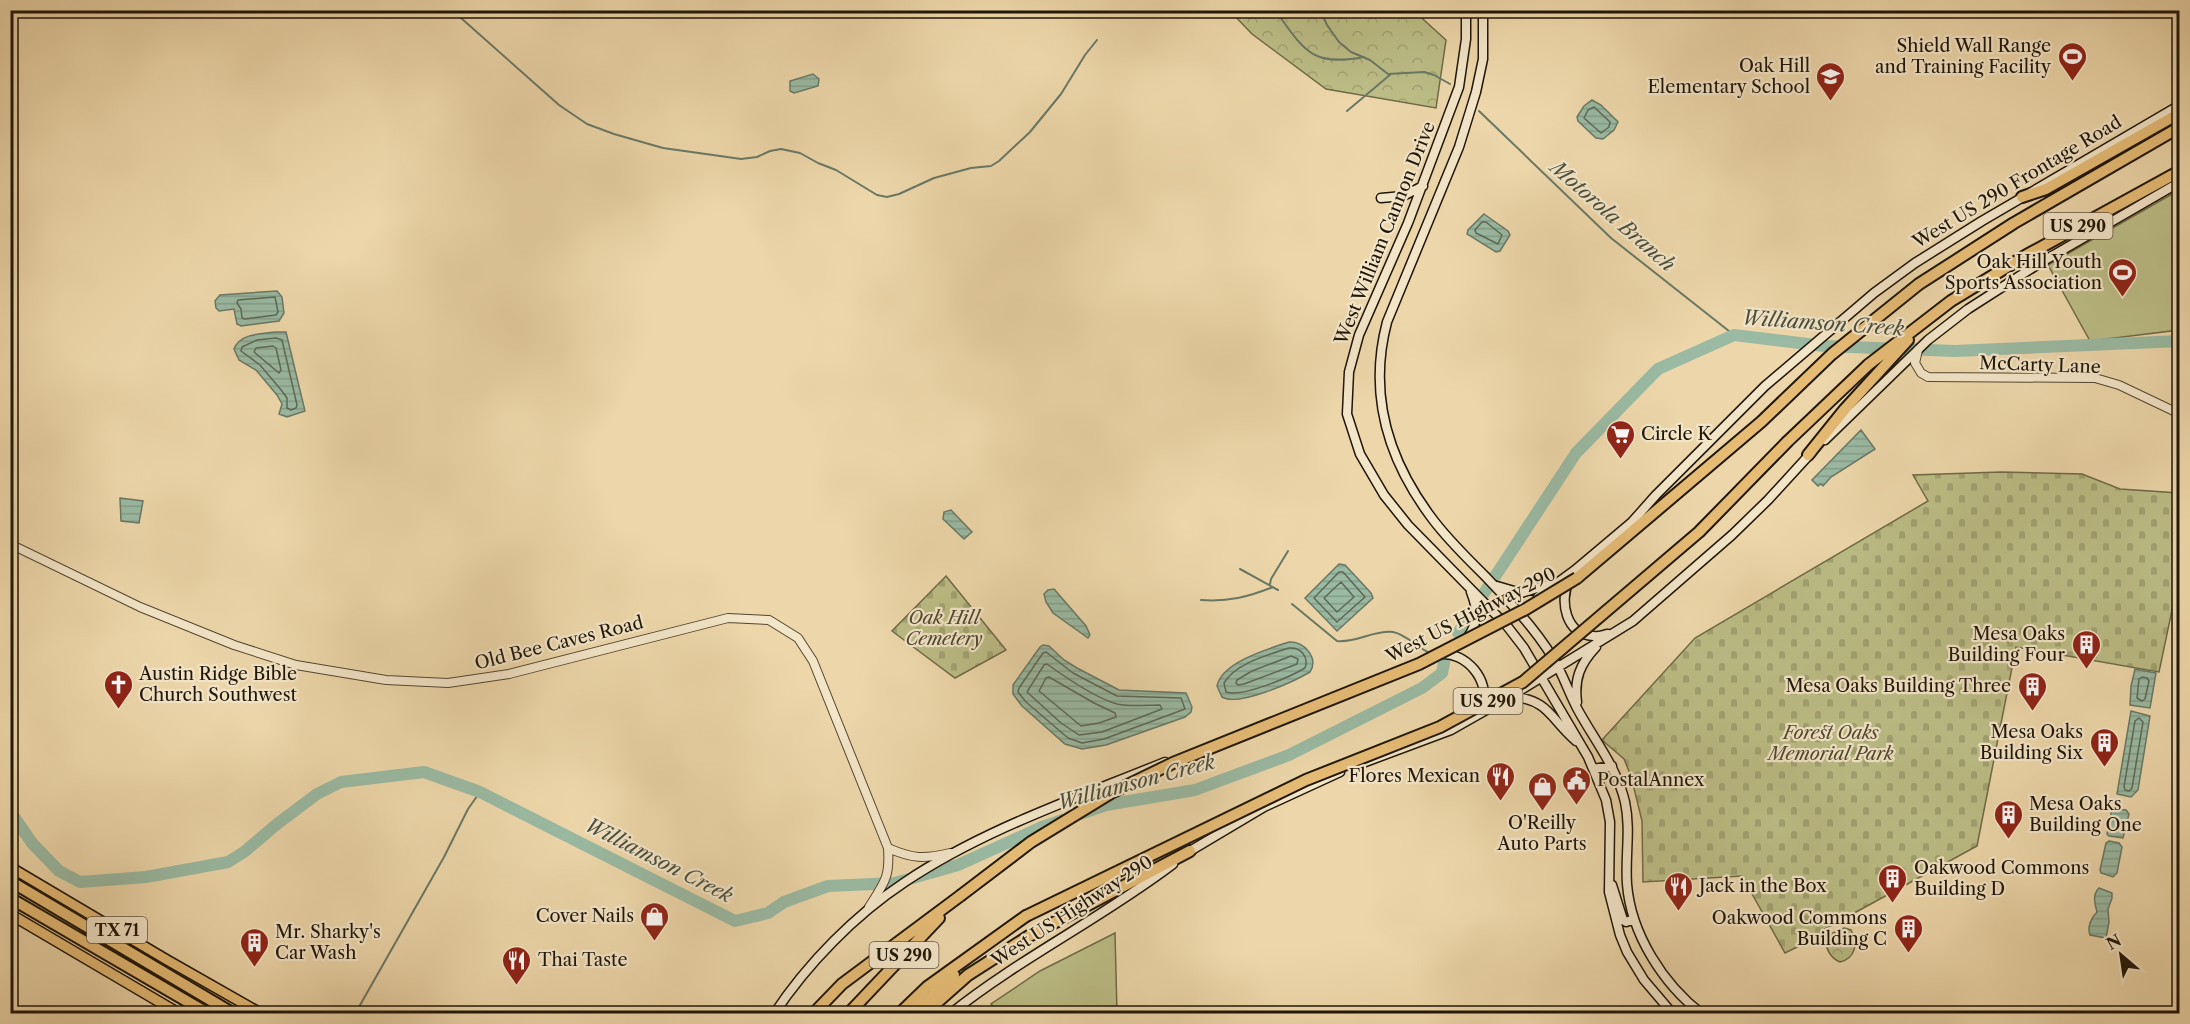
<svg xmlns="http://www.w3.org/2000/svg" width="2190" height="1024" font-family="'Libre Caslon Text',serif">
<defs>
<pattern id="forest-crowns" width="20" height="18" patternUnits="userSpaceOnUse" patternTransform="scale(1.5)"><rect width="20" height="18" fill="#bcbd86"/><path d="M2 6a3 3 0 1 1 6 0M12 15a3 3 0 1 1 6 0" fill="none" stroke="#a1a272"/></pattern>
<pattern id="cemetery-stones" width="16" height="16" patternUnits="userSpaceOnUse" patternTransform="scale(1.5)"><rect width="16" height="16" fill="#bcbd86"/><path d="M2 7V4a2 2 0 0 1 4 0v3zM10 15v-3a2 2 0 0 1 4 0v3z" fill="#a1a272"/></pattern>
<pattern id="water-rules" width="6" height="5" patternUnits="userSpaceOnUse" patternTransform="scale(1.5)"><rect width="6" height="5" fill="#9abaa3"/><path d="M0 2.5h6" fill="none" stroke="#849f8b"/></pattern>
</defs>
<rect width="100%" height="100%" fill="#edd7aa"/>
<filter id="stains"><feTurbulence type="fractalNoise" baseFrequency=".00333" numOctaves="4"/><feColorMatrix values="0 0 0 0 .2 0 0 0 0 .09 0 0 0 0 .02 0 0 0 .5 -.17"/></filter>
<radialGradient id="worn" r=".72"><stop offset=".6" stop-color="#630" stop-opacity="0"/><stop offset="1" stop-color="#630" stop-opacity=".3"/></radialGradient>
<path fill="#bcbd86" stroke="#6e6a47" stroke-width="1.5" d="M 2179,190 L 2179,330 L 2090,341 L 2048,265 Z
M 1115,933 L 1117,1013 L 998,1013 L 991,1004 L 1040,971 Z"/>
<path fill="url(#forest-crowns)" stroke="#6e6a47" stroke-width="1.5" d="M 1230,11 L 1414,11 L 1446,40 L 1436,108 L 1326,89 L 1252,34 Z
M 1844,928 L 1851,930 C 1858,943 1856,958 1840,962 C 1832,959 1825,949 1826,940 L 1833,933 Z"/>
<path fill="url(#cemetery-stones)" stroke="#6e6a47" stroke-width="1.5" d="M 2001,472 L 2082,474 L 2120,489 L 2179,493 L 2179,577 L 2159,672 L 2016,647 L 1977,846 L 1825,929 L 1805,943 L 1785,953 L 1742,876 L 1643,882 L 1642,821 L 1631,776 L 1624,759 L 1602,740 L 1695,638 L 1928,501 L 1913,475 Z
M 946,576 L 1006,650 L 955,678 L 892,631 Z"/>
<path fill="url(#water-rules)" stroke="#697865" stroke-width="1.5" d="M 813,74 L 819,79 L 818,86 L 794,93 L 790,91 L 790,81 Z
M 1592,100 L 1601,105 L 1618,122 L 1614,130 L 1603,139 L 1596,138 L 1578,121 L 1577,117 L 1584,106 Z
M 1484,214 L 1508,231 L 1510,235 L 1500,251 L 1496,252 L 1467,234 L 1468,230 Z
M 277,291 L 282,297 L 284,313 L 279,321 L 241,326 L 237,324 L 234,309 L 219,311 L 216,308 L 215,301 L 220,295 Z
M 276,332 L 286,332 L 305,411 L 287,417 L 279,414 L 282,404 L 277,395 L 256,370 L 239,360 L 234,349 C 240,333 261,334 276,332 Z
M 1861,430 L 1875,449 L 1831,477 L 1823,486 L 1821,484 L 1818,486 L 1812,480 Z
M 120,498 L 143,501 L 139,523 L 121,521 Z
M 951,510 L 972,532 L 964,539 L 943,519 L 944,512 Z
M 1339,564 L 1345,565 L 1371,593 L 1373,598 L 1337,631 L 1305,598 Z
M 1054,589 L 1086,626 L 1090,635 L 1088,638 L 1053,613 L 1046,602 L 1044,594 L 1048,590 Z
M 1289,642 C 1304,641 1319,658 1310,672 C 1293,682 1238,707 1222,697 L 1217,686 C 1222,662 1268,649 1289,642 Z
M 1043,645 L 1049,646 L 1064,660 L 1077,668 L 1119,690 L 1186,693 L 1192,707 L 1191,712 L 1185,717 L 1106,745 L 1082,749 L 1065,744 L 1022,706 L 1013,694 L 1013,685 L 1040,647 Z
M 2135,669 L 2156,673 L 2150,708 L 2130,705 L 2131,686 Z
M 2131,711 L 2150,716 L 2138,790 L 2131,797 L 2117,794 Z
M 2112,809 L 2126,810 L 2129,814 L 2123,838 L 2109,836 L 2107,834 Z
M 2109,841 L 2119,843 L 2122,847 L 2117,873 L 2113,877 L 2101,873 L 2100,870 L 2106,843 Z
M 2099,888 L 2112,893 L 2112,898 L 2108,909 L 2109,922 L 2106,938 L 2090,935 C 2087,927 2091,918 2097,912 C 2095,904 2092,895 2099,888 Z"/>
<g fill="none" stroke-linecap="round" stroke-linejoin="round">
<path stroke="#5c6856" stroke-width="1.5" d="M 1594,107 L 1610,122 L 1609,127 L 1601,133 L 1584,118 L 1588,110 Z
M 1482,222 L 1486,222 L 1502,235 L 1498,244 L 1476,233 L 1475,230 Z
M 275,297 L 278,312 L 276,315 L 245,319 L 242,318 L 241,309 L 237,303 L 238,300 Z
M 276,338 L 282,340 L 297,405 L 296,408 L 291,410 L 287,408 L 287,398 L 282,391 L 260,365 L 241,351 L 242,347 L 257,340 Z
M 273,346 L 276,348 L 281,370 L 279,373 L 254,352 L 256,348 Z
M 1339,572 L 1343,572 L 1365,597 L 1337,622 L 1314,598 Z
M 1341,582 L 1354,597 L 1337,612 L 1324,598 Z
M 1289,648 C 1301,647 1309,657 1305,668 C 1290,677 1241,698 1226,692 L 1224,683 C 1236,663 1268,655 1289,648 Z
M 1046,652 L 1073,673 L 1117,696 L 1181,698 L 1185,709 L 1104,739 L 1082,743 L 1068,738 L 1026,702 L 1018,692 L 1019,688 L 1043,653 Z
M 1291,656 L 1298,659 L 1297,664 L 1244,684 L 1238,685 L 1236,683 L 1237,680 L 1252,671 Z
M 1047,664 C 1065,677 1095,698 1117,704 C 1131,707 1146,705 1160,705 L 1162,709 L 1102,732 L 1079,735 L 1061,723 L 1027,692 L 1044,665 Z
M 1049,677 L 1094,703 L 1115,713 L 1116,717 L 1099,723 L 1081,726 L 1039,691 L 1046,678 Z
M 2142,677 L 2147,678 L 2149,681 L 2145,699 L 2142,701 L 2137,698 L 2139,679 Z
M 2139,718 L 2143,722 L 2132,788 L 2129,791 L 2125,790 L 2124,787 L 2135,721 Z"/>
<path stroke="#697865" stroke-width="2" d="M 452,10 L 559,105 L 587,124 L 614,134 L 663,148 L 720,156 L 741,159 L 757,157 L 770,151 L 781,149 L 800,153 L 818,163 L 836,170 L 877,195 L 887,197 L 899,194 L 934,178 L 971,168 L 991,166 L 999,161 L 1030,132 L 1061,94 L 1085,55 L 1097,40
M 1275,10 C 1304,50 1311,67 1364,57
M 1320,10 L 1327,25 L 1339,42 L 1351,52 L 1370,60 L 1388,74 L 1424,72 L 1434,75 L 1450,84
M 1347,111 L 1391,74
M 1479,111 L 1611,238 L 1734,335
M 1240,569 L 1278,590
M 1270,584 L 1271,579 L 1288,551
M 1201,600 C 1228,602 1248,597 1273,587
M 1292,604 L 1337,641 C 1357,643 1373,630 1393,632 C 1406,634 1417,648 1430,653
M 355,1014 L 444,857 L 468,809 L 480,792"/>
<path stroke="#9abaa3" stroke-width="12" d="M 1458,633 L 1576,453 L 1658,369 L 1734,335 L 1824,346 L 1955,351 L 2180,341
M 10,811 L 32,843 L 59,871 L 80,882 L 146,877 L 228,862 L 244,852 L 277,824 L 317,794 L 341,782 L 424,772 L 480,792 L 735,921 L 768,913 L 784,902 L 828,886 L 895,883 L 958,865 L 1042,827 L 1063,820
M 1080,814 L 1106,805 L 1195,790 L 1289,755 L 1422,688 L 1442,673 L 1445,658"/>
<defs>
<path id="tertiary" d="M 1918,350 L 1915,363 L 1921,373 L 1928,377 L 2095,378 L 2119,385 L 2180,414
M 10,544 L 140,607 L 234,645 L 296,665 L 386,680 L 448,683 L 509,674 L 728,618 L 769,620 L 798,638 L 813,661 L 888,848 C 890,877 885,882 869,907
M 888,848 C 913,859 924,859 950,853"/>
<path id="secondary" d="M 1466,10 L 1466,39 L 1459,87 L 1408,223 L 1359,335 L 1349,372 L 1347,414 L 1360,454 L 1384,495 L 1408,525 L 1507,626 L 1524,648 L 1588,757 L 1606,800 L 1610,822 L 1609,892 L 1620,935 L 1627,952 L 1644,980 L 1673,1014
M 1483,10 L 1483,59 L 1476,92 L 1459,147 L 1387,322 C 1368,394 1387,458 1431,517 C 1447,539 1467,558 1486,577 C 1513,606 1541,634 1559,669 C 1566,683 1571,697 1578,710 C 1595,741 1617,768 1625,802 C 1631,830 1625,856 1627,884 C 1631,934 1663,984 1702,1014
M 1381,198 L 1403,196 L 1423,186
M 1825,440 L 1928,340 L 1968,309 L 2040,263 L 2180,182
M 1569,581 C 1559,601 1566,635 1593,636 C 1598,637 1603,635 1608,634
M 1497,586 L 1521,593 L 1547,585
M 1538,597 L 1575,570 L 1632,522 L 1656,495 L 1765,386 L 1874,293 L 1915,263 L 1982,221 L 2180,105
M 1468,637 C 1479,621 1478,610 1471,592
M 1441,654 C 1466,652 1490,680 1483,705
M 1511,696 C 1551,701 1549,718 1576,741
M 1577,702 C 1574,679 1580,664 1596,647
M 1352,767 L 1451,730 L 1511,696 L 1633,621 L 1732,535 L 1768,500 L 1811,453
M 1593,769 L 1612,766
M 1185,854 L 1264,807 L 1340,772
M 1612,885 L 1623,920 L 1626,922 L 1634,919
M 774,1014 C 807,964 855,915 905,882 C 984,829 1077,798 1165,762
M 950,1014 C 1020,958 1102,918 1173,864"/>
<path id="primary" d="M 10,867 L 167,960 L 262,1014
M 10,914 L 180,1014"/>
<path id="motorway" d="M 2022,197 L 2046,189 L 2180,113
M 1868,365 L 1951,301 L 2025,256 L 2180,171
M 1808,455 L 1845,409 L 1908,340
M 1577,578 L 1761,422 L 1832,354 L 1919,284 L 2014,223 L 2180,127
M 10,881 L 234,1014
M 10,898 L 209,1014
M 813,1014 L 842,984 L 960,896
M 848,1014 L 939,918
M 899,1014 L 927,987 L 1026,916
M 913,1014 L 954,975
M 924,1014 L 968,975 L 1029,936 L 1190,851"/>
</defs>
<use href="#tertiary" stroke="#524630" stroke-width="10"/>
<use href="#secondary" stroke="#1f1608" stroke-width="11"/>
<use href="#primary" stroke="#1f1608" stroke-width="12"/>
<use href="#motorway" stroke="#1f1608" stroke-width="14"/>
<use href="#tertiary" stroke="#f3e5c8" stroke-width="8"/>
<use href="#secondary" stroke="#f3e5c8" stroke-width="8"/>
<use href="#primary" stroke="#e6bc75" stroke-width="9"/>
<use href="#motorway" stroke="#e6bc75" stroke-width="10"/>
<defs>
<path id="motorway-bridge" d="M 960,896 L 1031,842 L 1111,793 L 1173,763 L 1419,664 L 1526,609 L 1577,578
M 1026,916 L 1306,780 L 1440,727 L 1523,682 L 1699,532 L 1788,441 L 1868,365"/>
</defs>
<use href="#motorway-bridge" stroke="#1f1608" stroke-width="14" stroke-linecap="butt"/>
<use href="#motorway-bridge" stroke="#e6bc75" stroke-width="10"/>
</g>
<defs>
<symbol id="stadium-pin" viewBox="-11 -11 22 30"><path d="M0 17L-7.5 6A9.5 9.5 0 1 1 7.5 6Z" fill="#8f2418" stroke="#f3e5c8"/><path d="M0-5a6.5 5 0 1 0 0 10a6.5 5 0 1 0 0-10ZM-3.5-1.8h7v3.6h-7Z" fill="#fff"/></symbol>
<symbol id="school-pin" viewBox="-11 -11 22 30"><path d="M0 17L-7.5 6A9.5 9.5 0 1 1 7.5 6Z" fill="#8f2418" stroke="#f3e5c8"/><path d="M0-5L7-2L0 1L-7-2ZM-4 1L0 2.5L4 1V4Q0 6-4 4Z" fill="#fff"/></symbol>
<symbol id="supermarket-pin" viewBox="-11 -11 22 30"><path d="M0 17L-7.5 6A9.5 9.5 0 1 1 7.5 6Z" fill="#8f2418" stroke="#f3e5c8"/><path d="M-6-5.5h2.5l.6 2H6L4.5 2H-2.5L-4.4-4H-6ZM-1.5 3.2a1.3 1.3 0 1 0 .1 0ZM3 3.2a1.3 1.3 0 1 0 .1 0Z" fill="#fff"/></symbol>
<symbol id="building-pin" viewBox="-11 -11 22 30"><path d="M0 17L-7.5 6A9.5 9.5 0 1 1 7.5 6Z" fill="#8f2418" stroke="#f3e5c8"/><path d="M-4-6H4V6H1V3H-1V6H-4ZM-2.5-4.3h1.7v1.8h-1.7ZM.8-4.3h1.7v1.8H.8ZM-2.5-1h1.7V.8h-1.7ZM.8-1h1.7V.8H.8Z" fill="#fff"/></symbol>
<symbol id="church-pin" viewBox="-11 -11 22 30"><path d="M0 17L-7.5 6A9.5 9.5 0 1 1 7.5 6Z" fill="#8f2418" stroke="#f3e5c8"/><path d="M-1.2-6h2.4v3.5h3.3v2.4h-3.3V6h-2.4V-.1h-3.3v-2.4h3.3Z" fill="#fff"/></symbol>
<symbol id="restaurant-pin" viewBox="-11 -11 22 30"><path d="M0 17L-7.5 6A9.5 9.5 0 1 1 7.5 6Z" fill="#8f2418" stroke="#f3e5c8"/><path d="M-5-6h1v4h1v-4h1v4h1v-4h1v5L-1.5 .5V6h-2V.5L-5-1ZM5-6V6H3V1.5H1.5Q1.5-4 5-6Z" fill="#fff"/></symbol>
<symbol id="civic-pin" viewBox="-11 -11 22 30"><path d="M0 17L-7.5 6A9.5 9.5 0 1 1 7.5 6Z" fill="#8f2418" stroke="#f3e5c8"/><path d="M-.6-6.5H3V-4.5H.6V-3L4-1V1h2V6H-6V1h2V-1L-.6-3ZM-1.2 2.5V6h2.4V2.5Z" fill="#fff"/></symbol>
<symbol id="shop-pin" viewBox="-11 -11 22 30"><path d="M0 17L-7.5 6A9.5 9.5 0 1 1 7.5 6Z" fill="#8f2418" stroke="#f3e5c8"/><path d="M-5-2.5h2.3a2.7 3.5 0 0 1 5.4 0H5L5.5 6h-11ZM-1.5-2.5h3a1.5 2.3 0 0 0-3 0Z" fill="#fff"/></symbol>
</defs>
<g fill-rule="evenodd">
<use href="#stadium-pin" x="2056" y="40" width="33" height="45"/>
<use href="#school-pin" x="1814" y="60" width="33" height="45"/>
<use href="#stadium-pin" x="2106" y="256" width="33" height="45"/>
<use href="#supermarket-pin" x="1604" y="418" width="33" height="45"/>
<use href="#building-pin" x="2070" y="628" width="33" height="45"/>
<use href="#church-pin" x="102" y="668" width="33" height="45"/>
<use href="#building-pin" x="2016" y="670" width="33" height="45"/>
<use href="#building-pin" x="2088" y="726" width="33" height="45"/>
<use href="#restaurant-pin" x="1484" y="760" width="33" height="45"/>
<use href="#civic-pin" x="1560" y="764" width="33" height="45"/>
<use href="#shop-pin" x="1526" y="770" width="33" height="45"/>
<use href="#building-pin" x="1992" y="798" width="33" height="45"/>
<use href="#building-pin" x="1876" y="862" width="33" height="45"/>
<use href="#restaurant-pin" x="1662" y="870" width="33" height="45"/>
<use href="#shop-pin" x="638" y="900" width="33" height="45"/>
<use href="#building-pin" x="1892" y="912" width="33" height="45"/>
<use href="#building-pin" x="238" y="926" width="33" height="45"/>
<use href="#restaurant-pin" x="500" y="944" width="33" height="45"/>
</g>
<g text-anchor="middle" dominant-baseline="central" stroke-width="4.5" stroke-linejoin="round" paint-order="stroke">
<g fill="#f3e5c8" stroke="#5f5442" stroke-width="1.5">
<rect x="2043.5" y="213" width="69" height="26" rx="4.5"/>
<rect x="1453.5" y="688" width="69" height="26" rx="4.5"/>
<rect x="87" y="917" width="60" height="26" rx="4.5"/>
<rect x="869.5" y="942" width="69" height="26" rx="4.5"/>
</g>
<g font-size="16" font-weight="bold" fill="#1f1608">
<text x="2078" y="226">US 290</text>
<text x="1488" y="701">US 290</text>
<text x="117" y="930">TX 71</text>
<text x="904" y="955">US 290</text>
</g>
<g font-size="18" fill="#1f1608" stroke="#f3e5c8" text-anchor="end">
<text x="2051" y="46">Shield Wall Range<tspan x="2051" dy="21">and Training Facility</tspan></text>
<text x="1810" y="66">Oak Hill<tspan x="1810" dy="21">Elementary School</tspan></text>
<text x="2102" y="262">Oak Hill Youth<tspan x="2102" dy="21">Sports Association</tspan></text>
<text x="1641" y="434" text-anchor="start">Circle K</text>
<text x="2065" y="634">Mesa Oaks<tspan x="2065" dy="21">Building Four</tspan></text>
<text x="139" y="674" text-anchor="start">Austin Ridge Bible<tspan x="139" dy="21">Church Southwest</tspan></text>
<text x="2011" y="686">Mesa Oaks Building Three</text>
<text x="2083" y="732">Mesa Oaks<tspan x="2083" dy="21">Building Six</tspan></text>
<text x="1480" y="776">Flores Mexican</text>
<text x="1597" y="780" text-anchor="start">PostalAnnex</text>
<text x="2029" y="804" text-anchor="start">Mesa Oaks<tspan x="2029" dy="21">Building One</tspan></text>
<text x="1542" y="823" text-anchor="middle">O'Reilly<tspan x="1542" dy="21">Auto Parts</tspan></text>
<text x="1914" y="868" text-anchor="start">Oakwood Commons<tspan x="1914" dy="21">Building D</tspan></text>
<text x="1699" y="886" text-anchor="start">Jack in the Box</text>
<text x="634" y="916">Cover Nails</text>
<text x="1887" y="918">Oakwood Commons<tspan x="1887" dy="21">Building C</tspan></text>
<text x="275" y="932" text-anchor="start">Mr. Sharky's<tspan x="275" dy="21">Car Wash</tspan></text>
<text x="538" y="960" text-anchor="start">Thai Taste</text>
</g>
<g font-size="18" fill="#1f1608" stroke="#f3e5c8">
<text transform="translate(2017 182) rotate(-31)">West US 290 Frontage Road</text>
<text transform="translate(1385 233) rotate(-68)">West William Cannon Drive</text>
<text transform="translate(2040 365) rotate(2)">McCarty Lane</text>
<text transform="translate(1471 615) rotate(-27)">West US Highway 290</text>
<text transform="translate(559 643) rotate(-14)">Old Bee Caves Road</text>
<text transform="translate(1072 911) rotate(-33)">West US Highway 290</text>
</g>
<g font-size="18" font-style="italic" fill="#4e482e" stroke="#f3e5c8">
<text x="944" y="618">Oak Hill<tspan x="944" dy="21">Cemetery</tspan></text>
<text x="1831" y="733">Forest Oaks<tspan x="1831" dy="21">Memorial Park</tspan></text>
</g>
<g font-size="20" font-style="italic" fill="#4a4f3e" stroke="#f3e5c8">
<text transform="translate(1613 216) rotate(41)">Motorola Branch</text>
<text transform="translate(1823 323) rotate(4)">Williamson Creek</text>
<text transform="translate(1136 782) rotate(-15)">Williamson Creek</text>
<text transform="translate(659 860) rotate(27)">Williamson Creek</text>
</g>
</g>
<rect width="2190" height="1024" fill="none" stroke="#edd7aa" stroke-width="36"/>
<rect x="12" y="12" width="2166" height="1000" fill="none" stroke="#1f1608" stroke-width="3"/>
<rect x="18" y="18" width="2154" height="988" fill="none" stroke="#1f1608" stroke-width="1.5"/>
<g transform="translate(2121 955) rotate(331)" stroke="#f3e5c8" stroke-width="4.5" paint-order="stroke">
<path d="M0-4.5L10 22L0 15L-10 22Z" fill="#1f1608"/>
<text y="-9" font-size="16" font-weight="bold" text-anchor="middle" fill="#1f1608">N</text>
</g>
<rect width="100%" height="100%" filter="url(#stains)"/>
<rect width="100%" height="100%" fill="url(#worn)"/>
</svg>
